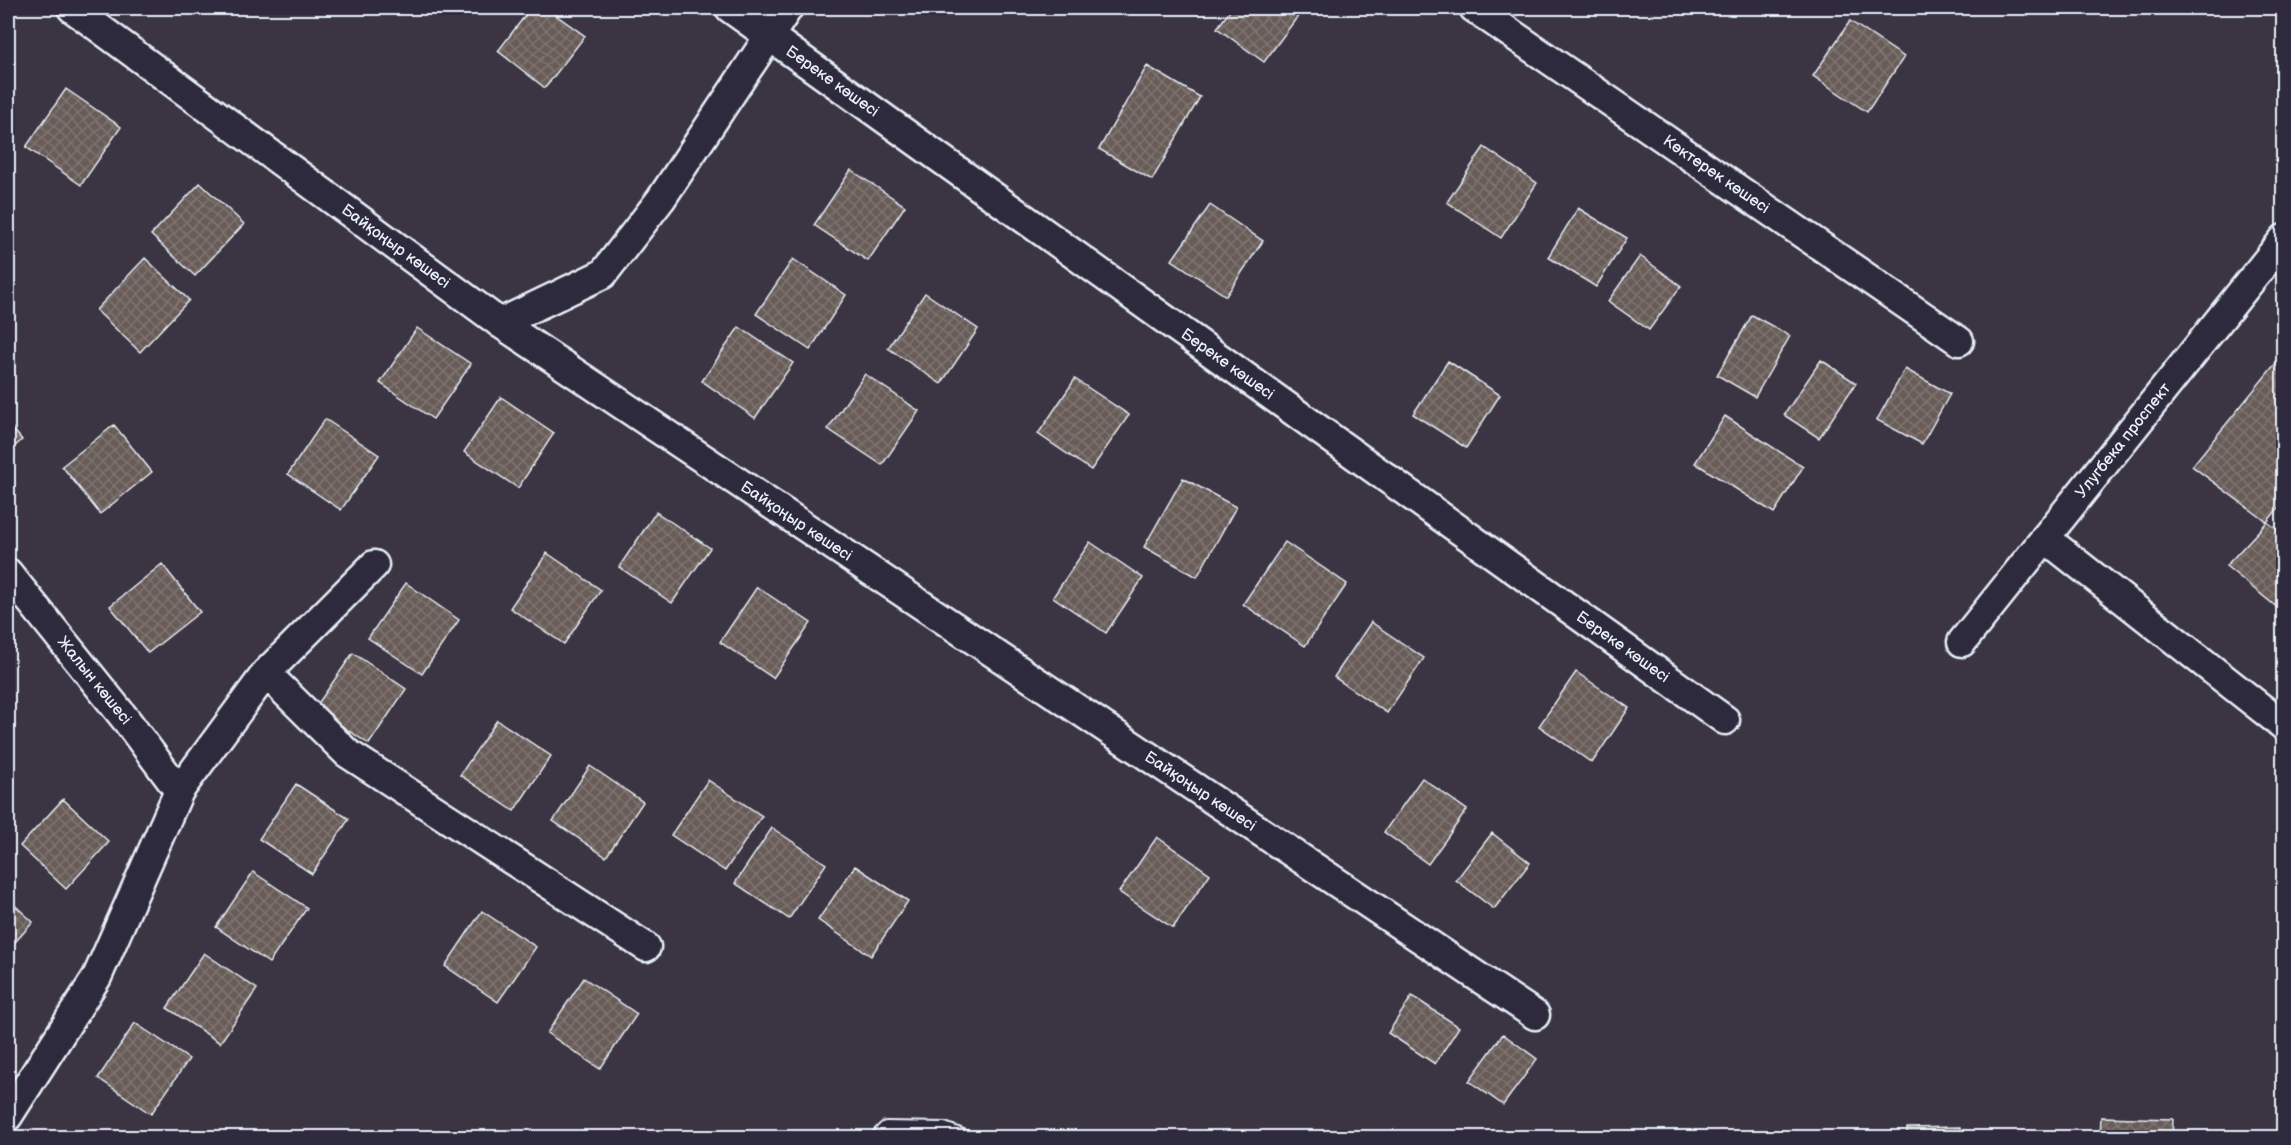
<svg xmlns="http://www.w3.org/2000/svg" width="2291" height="1145" font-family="'Balsamiq Sans',sans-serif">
<defs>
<pattern id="building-cross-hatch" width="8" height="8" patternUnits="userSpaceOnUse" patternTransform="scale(1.5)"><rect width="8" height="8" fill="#695c58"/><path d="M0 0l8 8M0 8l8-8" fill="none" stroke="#7e7471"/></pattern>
</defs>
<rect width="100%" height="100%" fill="#3b3442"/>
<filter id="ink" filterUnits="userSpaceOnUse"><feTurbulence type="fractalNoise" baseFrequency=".0167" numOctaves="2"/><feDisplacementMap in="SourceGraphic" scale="12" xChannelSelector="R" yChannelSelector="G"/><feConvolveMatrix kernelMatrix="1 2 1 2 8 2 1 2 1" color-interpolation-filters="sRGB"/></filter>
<g filter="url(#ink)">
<path fill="url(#building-cross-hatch)" stroke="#e8f1f8" stroke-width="1.5" d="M 531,8 L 546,8 L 585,36 L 545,88 L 498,51 Z
M 1232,8 L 1304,8 L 1264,62 L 1217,28 Z
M 1850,21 L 1904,57 L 1867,112 L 1813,76 Z
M 1147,66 L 1200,97 L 1152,180 L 1099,149 Z
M 66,89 L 121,127 L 81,185 L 26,147 Z
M 1484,147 L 1537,183 L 1501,238 L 1447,202 Z
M 851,170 L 905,206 L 868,261 L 814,225 Z
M 200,183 L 244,224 L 195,276 L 151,235 Z
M 1210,205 L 1263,241 L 1226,296 L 1172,260 Z
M 1578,208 L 1627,238 L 1596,287 L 1548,257 Z
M 1640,256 L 1681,286 L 1649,330 L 1608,301 Z
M 145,258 L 189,300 L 140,352 L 96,310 Z
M 793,259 L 846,295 L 810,350 L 756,314 Z
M 925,293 L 978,329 L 941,384 L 888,348 Z
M 1752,315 L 1790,336 L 1755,397 L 1717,375 Z
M 739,327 L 793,363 L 755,418 L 702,381 Z
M 417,328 L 471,364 L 433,419 L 380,383 Z
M 2284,353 L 2284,501 L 2267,522 L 2192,466 Z
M 1821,360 L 1856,383 L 1819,438 L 1784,415 Z
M 1448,361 L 1500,395 L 1466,448 L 1413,414 Z
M 1905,369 L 1950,394 L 1922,444 L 1877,420 Z
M 865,374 L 919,411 L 882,465 L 828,429 Z
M 1075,379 L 1129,415 L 1091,470 L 1038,434 Z
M 501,397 L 554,433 L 518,488 L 464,452 Z
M 1725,416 L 1803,467 L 1774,513 L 1695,463 Z
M 325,419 L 379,455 L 341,510 L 288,474 Z
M 8,423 L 22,440 L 8,452 Z
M 114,425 L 152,472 L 100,514 L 62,466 Z
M 1183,478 L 1236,507 L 1197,577 L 1144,547 Z
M 656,512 L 710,548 L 672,603 L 619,567 Z
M 2267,522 L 2284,534 L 2284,613 L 2226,566 Z
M 1090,542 L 1143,578 L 1106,633 L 1053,597 Z
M 1285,542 L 1347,584 L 1305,646 L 1243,604 Z
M 547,553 L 601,590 L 564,644 L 510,608 Z
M 162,564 L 200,612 L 148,653 L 110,606 Z
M 406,583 L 459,620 L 422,674 L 368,638 Z
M 757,587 L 811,623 L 773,678 L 720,642 Z
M 1371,622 L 1424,658 L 1387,713 L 1334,677 Z
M 353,653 L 406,689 L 369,744 L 315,708 Z
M 1576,672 L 1629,708 L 1592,763 L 1539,726 Z
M 497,720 L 551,756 L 514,811 L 460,775 Z
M 590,766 L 643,802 L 606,857 L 553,821 Z
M 1422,778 L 1467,810 L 1428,864 L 1384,832 Z
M 708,780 L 762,816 L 725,871 L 671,835 Z
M 296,784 L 349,819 L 312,874 L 259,839 Z
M 63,799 L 109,842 L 66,889 L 20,846 Z
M 772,828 L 826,864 L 789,919 L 735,883 Z
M 1492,833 L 1530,863 L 1494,909 L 1456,880 Z
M 1157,837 L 1210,874 L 1173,928 L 1119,892 Z
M 855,866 L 908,901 L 871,956 L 818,920 Z
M 253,872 L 307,908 L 269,963 L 216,927 Z
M 8,899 L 33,922 L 8,950 Z
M 482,911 L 536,947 L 498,1002 L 445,966 Z
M 204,953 L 257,989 L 220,1043 L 167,1008 Z
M 584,978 L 637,1014 L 600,1069 L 547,1033 Z
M 1412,996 L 1459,1027 L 1435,1064 L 1388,1033 Z
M 135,1023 L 189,1059 L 151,1114 L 98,1078 Z
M 1503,1034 L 1537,1059 L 1503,1105 L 1469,1081 Z
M 2101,1117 L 2173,1119 L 2172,1138 L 2100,1138 Z
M 1960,1127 L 1961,1138 L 1907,1138 L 1907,1128 Z"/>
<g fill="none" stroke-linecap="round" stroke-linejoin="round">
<defs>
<path id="lane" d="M 877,1138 L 886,1129 L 944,1130 L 965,1138"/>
<g id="street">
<path id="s1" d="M 72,8 L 500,323 L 1535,1015"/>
<path id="s2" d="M 730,8 L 1725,720"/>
<path id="s3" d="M 1474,8 L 1959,341"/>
<path d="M 500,323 L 603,274 L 661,199 L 788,8"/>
<path d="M 2045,538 L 2284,726"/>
<path id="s4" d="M 8,573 L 127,721 L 179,791"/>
<path id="s5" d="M 1962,642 L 2284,239"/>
<path d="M 266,673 L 347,753 L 646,947"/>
<path d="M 8,1116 L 97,977 L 179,791 L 266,673 L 374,565"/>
</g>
</defs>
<use href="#lane" stroke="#e8f1f8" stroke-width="18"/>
<use href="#street" stroke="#e8f1f8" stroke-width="33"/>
<use href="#lane" stroke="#2f2a3d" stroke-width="14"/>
<use href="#street" stroke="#2f2a3d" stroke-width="28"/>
</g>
</g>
<g text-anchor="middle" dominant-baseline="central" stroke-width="4.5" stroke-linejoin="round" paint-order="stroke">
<g font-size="16" fill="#e8f1f8" stroke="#2f2a3d">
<text stroke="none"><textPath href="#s2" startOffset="126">Береке көшесі</textPath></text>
<text stroke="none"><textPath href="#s3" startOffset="294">Көктерек көшесі</textPath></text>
<text stroke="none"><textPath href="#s1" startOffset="402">Байқоңыр көшесі</textPath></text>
<text stroke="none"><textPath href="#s2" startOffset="612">Береке көшесі</textPath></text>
<text stroke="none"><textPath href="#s5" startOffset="258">Улугбека проспект</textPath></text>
<text stroke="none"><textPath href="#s1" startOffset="888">Байқоңыр көшесі</textPath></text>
<text stroke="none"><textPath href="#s2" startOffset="1098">Береке көшесі</textPath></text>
<text stroke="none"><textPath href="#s4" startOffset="138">Жалын көшесі</textPath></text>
<text stroke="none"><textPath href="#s1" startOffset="1374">Байқоңыр көшесі</textPath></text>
</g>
</g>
<rect width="2291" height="1145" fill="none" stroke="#2f2a3d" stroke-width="30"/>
<rect x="15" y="15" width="2261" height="1115" fill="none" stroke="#e8f1f8" stroke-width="2" filter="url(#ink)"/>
</svg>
